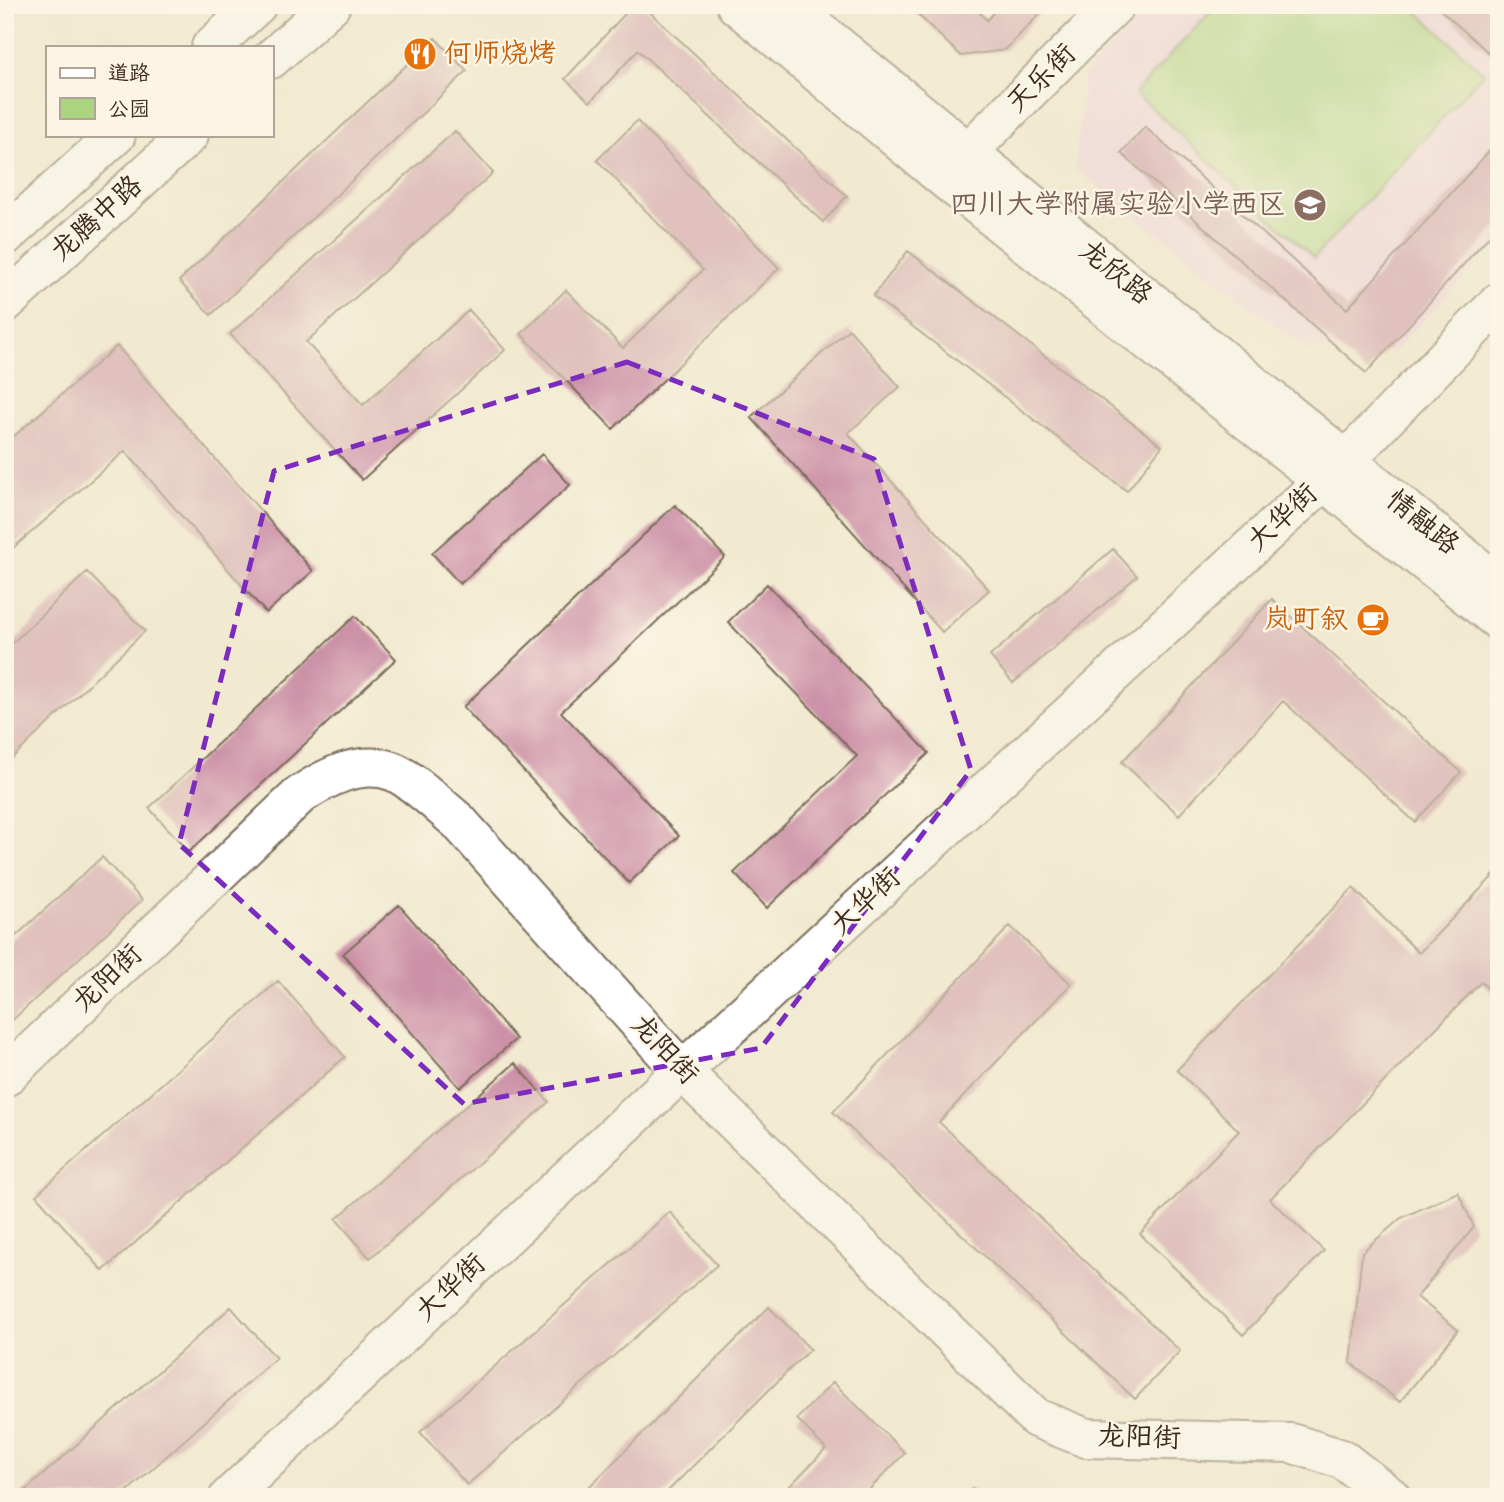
<svg xmlns="http://www.w3.org/2000/svg" width="1504" height="1502" font-family="Mynerve,'LXGW WenKai TC',sans-serif">
<rect width="100%" height="100%" fill="#fcf5e5"/>
<filter id="ink" filterUnits="userSpaceOnUse"><feTurbulence type="fractalNoise" baseFrequency=".0143" numOctaves="2"/><feDisplacementMap in="SourceGraphic" scale="14" xChannelSelector="R" yChannelSelector="G"/><feConvolveMatrix kernelMatrix="1 2 1 2 8 2 1 2 1" color-interpolation-filters="sRGB"/></filter>
<filter id="wash" filterUnits="userSpaceOnUse"><feTurbulence type="fractalNoise" baseFrequency=".00686" numOctaves="4" result="noise"/><feDisplacementMap in="SourceGraphic" scale="28" xChannelSelector="R" yChannelSelector="G"/><feGaussianBlur stdDeviation="1.57" result="paint"/><feColorMatrix in="noise" values="0 0 0 0 0 0 0 0 0 0 0 0 0 0 0 0 0 1.4 0 .05"/><feComposite in="paint" operator="in"/></filter>
<g filter="url(#wash)">
<rect width="100%" height="100%" fill="#f1ead0"/>
<path fill="#f1d0e3" d="M 1151,5 L 1499,5 L 1499,241 L 1393,352 L 1307,351 L 1075,169 L 1084,75 Z"/>
<path fill="#abd580" stroke="#73804f" stroke-width="2" d="M 1217,5 L 1410,5 L 1484,73 L 1314,258 L 1135,93 Z"/>
<g id="blocks">
<path fill="#cc91a7" d="M 633,5 L 642,5 L 847,196 L 823,222 L 638,50 L 590,102 L 565,79 Z
M 908,5 L 972,5 L 987,20 L 1001,5 L 1048,5 L 1005,50 L 961,56 Z
M 1435,5 L 1499,5 L 1499,62 Z
M 435,38 L 467,71 L 211,315 L 179,281 Z
M 637,121 L 779,268 L 613,429 L 521,334 L 566,290 L 623,348 L 703,270 L 597,160 Z
M 1145,127 L 1347,309 L 1499,140 L 1499,225 L 1366,373 L 1121,153 Z
M 455,131 L 493,173 L 306,342 L 363,405 L 469,310 L 505,350 L 362,480 L 230,334 Z
M 908,251 L 1162,446 L 1127,491 L 873,296 Z
M 849,329 L 900,387 L 848,433 L 989,590 L 942,632 L 751,417 Z
M 117,346 L 313,571 L 266,613 L 125,451 L 5,555 L 5,444 Z
M 542,454 L 570,485 L 460,584 L 432,553 Z
M 675,505 L 725,557 L 561,712 L 679,836 L 629,883 L 463,707 Z
M 1113,549 L 1137,576 L 1013,683 L 990,656 Z
M 87,572 L 145,631 L 5,765 L 5,650 Z
M 767,584 L 929,753 L 767,908 L 734,873 L 857,756 L 728,622 Z
M 1272,599 L 1461,772 L 1415,822 L 1283,701 L 1179,815 L 1122,762 Z
M 355,616 L 396,659 L 189,852 L 149,808 Z
M 102,857 L 142,900 L 5,1027 L 5,946 Z
M 1499,870 L 1499,999 L 1481,982 L 1270,1199 L 1324,1251 L 1243,1335 L 1140,1234 L 1239,1131 L 1177,1070 L 1353,888 L 1419,953 Z
M 399,905 L 516,1039 L 460,1088 L 343,954 Z
M 1010,926 L 1071,984 L 939,1122 L 1180,1351 L 1135,1399 L 833,1112 Z
M 278,981 L 345,1057 L 103,1271 L 36,1195 Z
M 515,1063 L 549,1102 L 370,1258 L 336,1219 Z
M 1458,1192 L 1474,1227 L 1417,1297 L 1458,1330 L 1400,1402 L 1351,1363 L 1362,1252 L 1401,1218 Z
M 670,1212 L 717,1265 L 467,1485 L 420,1432 Z
M 5,1303 L 13,1312 L 5,1318 Z
M 231,1307 L 276,1358 L 121,1497 L 18,1497 Z
M 769,1307 L 810,1349 L 662,1497 L 579,1497 Z
M 833,1382 L 905,1453 L 862,1497 L 779,1497 L 826,1449 L 797,1419 Z
M 972,1488 L 981,1497 L 964,1497 Z"/>
</g>
</g>
<g filter="url(#ink)">
<use href="#blocks" fill-opacity="0" stroke="#7b6d5c" stroke-width="2"/>
<g fill="none" stroke-linecap="round" stroke-linejoin="round">
<defs>
<path id="minor" d="M 736,5 L 947,181 L 1499,621
M 788,5 L 1499,585
M 968,152 L 1115,5
M 5,1077 L 300,795 C 327,777 359,760 392,771 C 411,778 442,808 458,821 L 682,1071 L 1036,1418 L 1086,1438 L 1291,1443 L 1342,1459 L 1391,1497
M 229,1497 L 682,1071 L 1345,461 L 1499,302"/>
<path id="major" d="M 211,47 L 257,5
M 271,59 L 331,5
M 5,236 L 116,135
M 5,303 L 189,135"/>
</defs>
<use href="#minor" stroke="#7b6d5c" stroke-width="42"/>
<use href="#major" stroke="#7b6d5c" stroke-width="42"/>
<use href="#minor" stroke="#fff" stroke-width="38"/>
<use href="#major" stroke="#fff" stroke-width="38"/>
</g>
</g>
<path d="M0 0H1504V1502H0ZM 627,362 L 874,459 L 971,770 L 761,1048 L 464,1104 L 179,844 L 274,471 Z" fill="#f1ead0" fill-opacity=".55" fill-rule="evenodd"/>
<path fill="none" stroke="#7b2cbf" stroke-width="5" stroke-dasharray="14 9" stroke-linejoin="round" d="M 627,362 L 874,459 L 971,770 L 761,1048 L 464,1104 L 179,844 L 274,471 Z"/>
<defs>
<symbol id="restaurant-disc" viewBox="-11 -11 22 22"><circle r="9.5" fill="#e8710a" stroke="#fcf5e5"/><path d="M-5-6h1v4h1v-4h1v4h1v-4h1v5L-1.5 .5V6h-2V.5L-5-1ZM5-6V6H3V1.5H1.5Q1.5-4 5-6Z" fill="#fff"/></symbol>
<symbol id="school-disc" viewBox="-11 -11 22 22"><circle r="9.5" fill="#8d6e63" stroke="#fcf5e5"/><path d="M0-5L7-2L0 1L-7-2ZM-4 1L0 2.5L4 1V4Q0 6-4 4Z" fill="#fff"/></symbol>
<symbol id="cafe-disc" viewBox="-11 -11 22 22"><circle r="9.5" fill="#e8710a" stroke="#fcf5e5"/><path d="M-5.5-4.5H6V0H3Q3 3.5 0 3.5H-2.5Q-5.5 3.5-5.5 0ZM3-3.2v2h1.7v-2ZM-6 4.5H4V6H-6Z" fill="#fff"/></symbol>
</defs>
<g fill-rule="evenodd">
<use href="#restaurant-disc" x="401" y="35" width="38" height="38"/>
<use href="#school-disc" x="1291" y="186" width="38" height="38"/>
<use href="#cafe-disc" x="1354" y="601" width="38" height="38"/>
</g>
<g text-anchor="middle" dominant-baseline="central" stroke-width="5" stroke-linejoin="round" paint-order="stroke">
<g font-size="28" fill="#c56008" stroke="#fcf5e5" text-anchor="start">
<text x="444" y="54">何师烧烤</text>
<text x="1348" y="620" text-anchor="end">岚町叙</text>
</g>
<g font-size="28" fill="#3b2a1e" stroke="#fcf5e5">
<text transform="translate(1042 79) rotate(-45)">天乐街</text>
<text transform="translate(97 219) rotate(-42)">龙腾中路</text>
<text transform="translate(1115 273) rotate(39)">龙欣路</text>
<text transform="translate(1283 518) rotate(-43)">大华街</text>
<text transform="translate(1422 523) rotate(39)">情融路</text>
<text transform="translate(866 902) rotate(-43)">大华街</text>
<text transform="translate(108 979) rotate(-44)">龙阳街</text>
<text transform="translate(664 1050) rotate(47)">龙阳街</text>
<text transform="translate(451 1288) rotate(-43)">大华街</text>
<text transform="translate(1139 1438) rotate(2)">龙阳街</text>
</g>
<g font-size="28" fill="#785e54" stroke="#fcf5e5" text-anchor="end">
<text x="1286" y="205">四川大学附属实验小学西区</text>
</g>
</g>
<rect width="1504" height="1502" fill="none" stroke="#fcf5e5" stroke-width="28"/>
<rect x="46" y="46" width="228" height="91" fill="#fcf5e5" stroke="#afa495" stroke-width="2"/>
<rect x="60" y="68" width="35" height="10" fill="#ffffff" stroke="#afa495" stroke-width="2"/>
<text x="108" y="80" font-size="21" fill="#3b2a1e">道路</text>
<rect x="60" y="98" width="35" height="21" fill="#abd580" stroke="#afa495" stroke-width="2"/>
<text x="108" y="116" font-size="21" fill="#3b2a1e">公园</text>
</svg>
